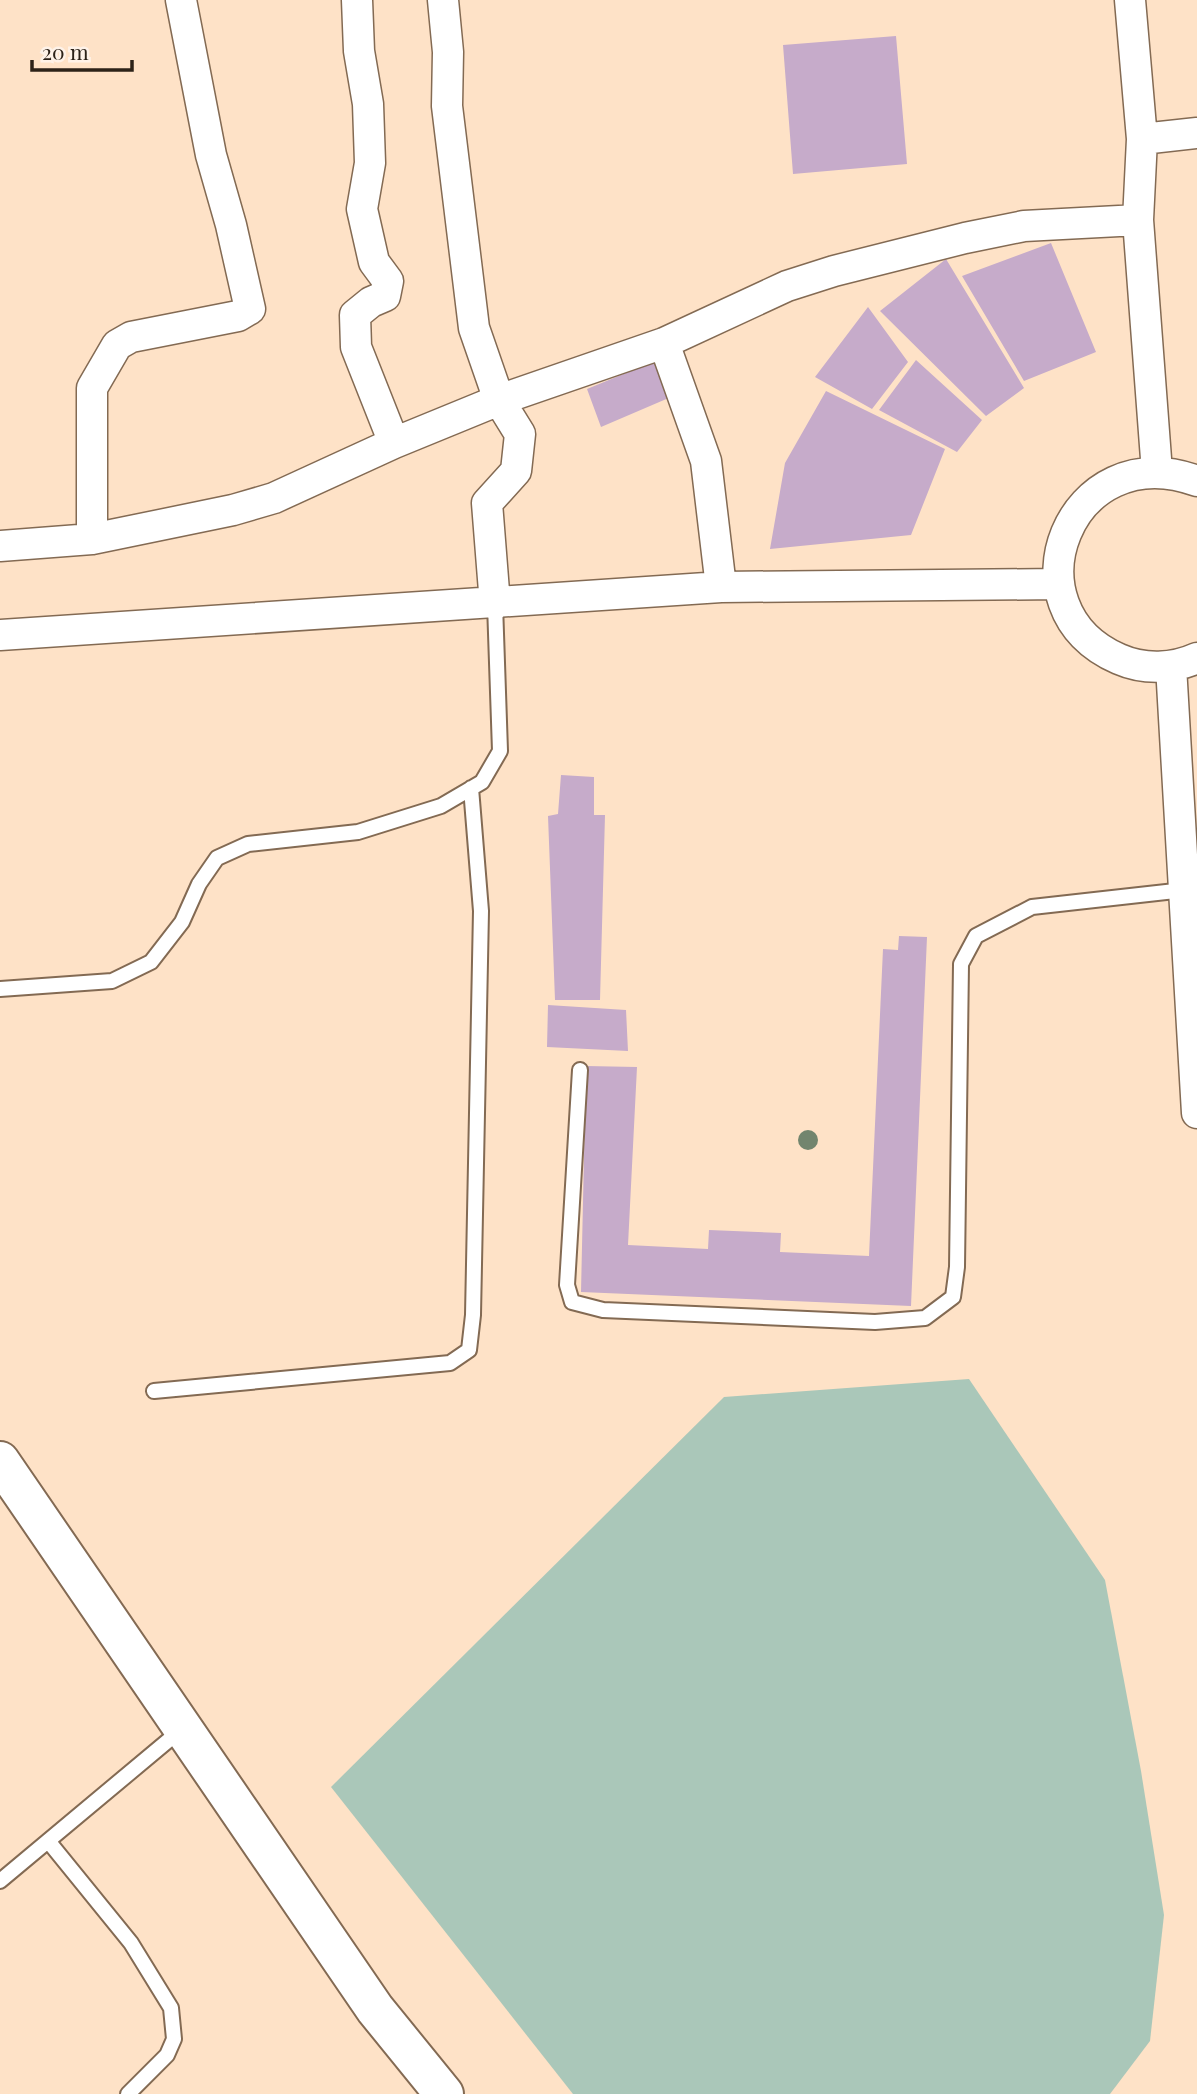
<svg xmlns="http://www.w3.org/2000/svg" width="1197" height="2094" font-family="'Playfair Display',serif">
<rect width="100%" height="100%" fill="#fee2c7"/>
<path fill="#aac7b9" d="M 969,1379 L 1105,1580 L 1141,1771 L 1164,1915 L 1150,2041 L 1110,2094 L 573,2094 L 331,1787 L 724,1397 Z"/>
<path fill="#c6abca" d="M 896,36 L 907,164 L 793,174 L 783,45 Z
M 1051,243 L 1096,352 L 1024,381 L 962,276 Z
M 946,259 L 1024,388 L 986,416 L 880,311 Z
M 868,307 L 908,362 L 872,409 L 815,377 Z
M 660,359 L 678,394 L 601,427 L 587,389 Z
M 916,360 L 982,420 L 957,452 L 879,410 Z
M 826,391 L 945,449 L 911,535 L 770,549 L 785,463 Z
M 561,775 L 594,777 L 594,815 L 605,815 L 600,1000 L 555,1000 L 548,816 L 558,814 Z
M 899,936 L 927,937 L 911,1306 L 581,1292 L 586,1066 L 637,1067 L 628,1245 L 708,1249 L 709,1230 L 781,1233 L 780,1252 L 869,1256 L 883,949 L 898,950 Z
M 548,1005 L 626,1010 L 628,1051 L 547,1047 Z"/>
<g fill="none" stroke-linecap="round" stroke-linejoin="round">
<defs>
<path id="lane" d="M 0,989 L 112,981 L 151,962 L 182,922 L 199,884 L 217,858 L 248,844 L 358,832 L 441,806 L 482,782 L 500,751 L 495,604
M 580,1070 L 567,1285 L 572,1302 L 603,1310 L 875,1322 L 925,1318 L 953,1297 L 957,1267 L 961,964 L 976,936 L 1032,907 L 1184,890
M 154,1391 L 450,1363 L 469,1350 L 473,1315 L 481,911 L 471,788
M 49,1842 L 131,1943 L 171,2008 L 174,2039 L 167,2055 L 128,2094
M 0,1881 L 182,1729"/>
<path id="street" d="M 357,0 L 359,51 L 368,104 L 370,163 L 362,209 L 374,262 L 388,281 L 385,296 L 371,302 L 355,315 L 356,347 L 394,443
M 443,0 L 448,52 L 447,106 L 474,328 L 499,400 L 520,434 L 516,471 L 487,503 L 495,604
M 1130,0 L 1142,139 L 1138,220 L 1157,472
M 1142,139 L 1197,133
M 664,343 L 706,461 L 721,587
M 1197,481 C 1069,434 1002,608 1119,659 C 1144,670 1173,669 1197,658
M 92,539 L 92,388 L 117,345 L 131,337 L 238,316 L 250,309 L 231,225 L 211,155 L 181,0
M 0,546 L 92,539 L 233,510 L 274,498 L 394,443 L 499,400 L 664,343 L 787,286 L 834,271 L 965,238 L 1024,226 L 1138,220
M 0,635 L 721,587 L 1059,584
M 1171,666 L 1197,1113"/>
<path id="secondary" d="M 0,1461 L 375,2009 L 444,2094"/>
</defs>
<use href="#lane" stroke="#836a53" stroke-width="18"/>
<use href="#street" stroke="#836a53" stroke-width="33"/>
<use href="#secondary" stroke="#836a53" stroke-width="42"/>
<use href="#lane" stroke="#fff" stroke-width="14"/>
<use href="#street" stroke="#fff" stroke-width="30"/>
<use href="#secondary" stroke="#fff" stroke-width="38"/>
</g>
<circle fill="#72856e" cx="808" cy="1140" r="10"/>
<path d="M32 60v10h100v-10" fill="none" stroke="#2c2218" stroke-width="3.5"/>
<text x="42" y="60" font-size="21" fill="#2c2218" stroke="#fef2e8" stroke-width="5" paint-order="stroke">20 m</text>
</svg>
